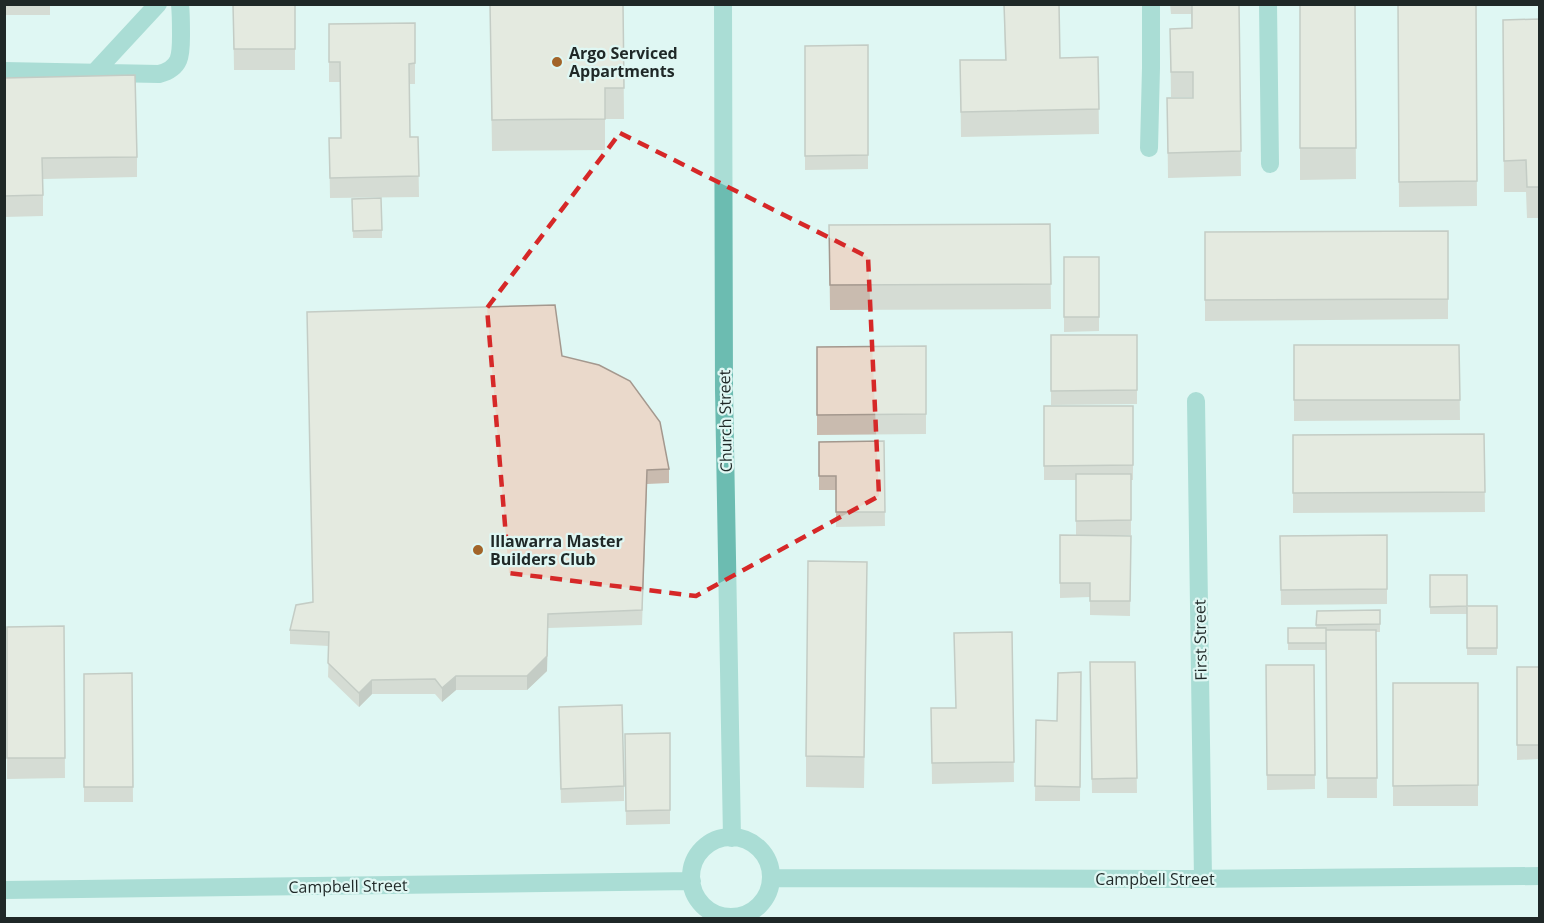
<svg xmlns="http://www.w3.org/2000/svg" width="1544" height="923" font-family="'Open Sans',sans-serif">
<rect width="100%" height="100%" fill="#dff7f3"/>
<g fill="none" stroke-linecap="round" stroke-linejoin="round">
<path stroke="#6cbcb1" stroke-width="18" d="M 723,4 L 724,390 L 732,838
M 1268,4 L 1270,164
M 4,71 L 159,74 C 182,68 181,54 181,33 C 181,24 181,14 180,4
M 94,73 L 158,4
M 1149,148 L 1151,68 L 1151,4
M 1196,401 L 1203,879
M691 877a40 40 0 1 1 80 0a40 40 0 1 1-80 0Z
M 771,878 L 1178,879 L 1540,876
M 4,890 L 692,881"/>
</g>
<path fill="#c9bbaf" d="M 4,4 L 50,4 L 50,15 L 4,15 Z
M 233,4 L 295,4 L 295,70 L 234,70 Z
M 490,4 L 623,4 L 624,119 L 605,119 L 605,150 L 492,151 Z
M 1004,4 L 1059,4 L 1060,58 L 1098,57 L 1099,134 L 961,137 L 960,60 L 1005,60 Z
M 1170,4 L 1239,4 L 1241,176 L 1168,178 L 1167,98 L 1193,98 L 1193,97 L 1171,97 L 1170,29 L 1192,28 L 1191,14 L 1171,14 Z
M 1300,4 L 1355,4 L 1356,179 L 1300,180 Z
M 1398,4 L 1476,4 L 1477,206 L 1399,207 Z
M 1539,19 L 1539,218 L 1527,218 L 1526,192 L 1504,192 L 1503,51 Z
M 415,23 L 415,84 L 409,84 L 410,137 L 418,137 L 419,197 L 330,198 L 329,138 L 341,138 L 340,82 L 329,82 L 329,24 Z
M 868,45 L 868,169 L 805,170 L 805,46 Z
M 4,78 L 137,157 L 137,177 L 43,179 L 43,216 L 4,217 Z
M 352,199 L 382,230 L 382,238 L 353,238 Z
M 1050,224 L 1051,309 L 830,310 L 829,225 Z
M 1448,231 L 1448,319 L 1205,321 L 1205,232 Z
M 1064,257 L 1099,257 L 1099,331 L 1064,332 Z
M 1051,335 L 1137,335 L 1137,404 L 1051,405 Z
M 1294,345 L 1459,345 L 1460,420 L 1294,421 Z
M 926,346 L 926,434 L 817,435 L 817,347 Z
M 562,356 L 669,469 L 669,483 L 647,484 L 642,625 L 548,628 L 547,671 L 527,690 L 456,690 L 442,702 L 435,694 L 372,694 L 359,707 L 328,677 L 329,646 L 290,644 L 290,630 L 313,602 Z
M 1044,406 L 1133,406 L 1133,480 L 1131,480 L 1131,535 L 1076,535 L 1076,480 L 1044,480 Z
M 1484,434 L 1485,512 L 1293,513 L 1293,435 Z
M 884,441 L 885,526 L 836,527 L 836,490 L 819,490 L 819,442 Z
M 1060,535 L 1131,536 L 1130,616 L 1090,615 L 1090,597 L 1060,598 Z
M 1387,535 L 1387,604 L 1281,605 L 1280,536 Z
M 1430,575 L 1467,606 L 1497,606 L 1497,655 L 1467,655 L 1467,614 L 1430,614 Z
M 867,593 L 864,788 L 806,787 L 806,756 Z
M 1380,610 L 1380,632 L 1376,632 L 1377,798 L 1327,798 L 1326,650 L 1288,650 L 1288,628 L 1316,628 L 1317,611 Z
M 64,626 L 65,778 L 7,779 L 7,627 Z
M 1012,632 L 1014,782 L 932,784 L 931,708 L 956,708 Z
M 1090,662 L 1135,662 L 1137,793 L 1092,793 Z
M 1266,665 L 1314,665 L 1315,789 L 1267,790 Z
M 1517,667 L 1539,667 L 1539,759 L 1517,760 Z
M 1081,672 L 1080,801 L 1035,801 L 1036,720 L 1057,721 Z
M 132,673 L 133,802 L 84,802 L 84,674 Z
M 1393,683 L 1478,683 L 1478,806 L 1393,806 Z
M 559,722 L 624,786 L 624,801 L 561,803 Z
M 670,733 L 670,824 L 626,825 L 625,734 Z"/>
<path fill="#a4988e" d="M 548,614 L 547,671 L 527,690 L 527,676 Z
M 456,676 L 456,690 L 442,702 L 442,688 Z
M 372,680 L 372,694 L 359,707 L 359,693 Z"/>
<path fill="#ead9cb" stroke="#a4988e" stroke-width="1.5" d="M 233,4 L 295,4 L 295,49 L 234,49 Z
M 490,4 L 623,4 L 624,88 L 605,88 L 605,119 L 492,120 Z
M 1004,4 L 1059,4 L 1060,58 L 1098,57 L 1099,109 L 961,112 L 960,60 L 1006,60 Z
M 1192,4 L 1239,4 L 1241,151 L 1168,153 L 1167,98 L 1193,98 L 1193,72 L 1171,72 L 1170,29 L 1192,28 Z
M 1300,4 L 1355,4 L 1356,148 L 1300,148 Z
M 1398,4 L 1476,4 L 1477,181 L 1399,182 Z
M 1539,19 L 1539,187 L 1527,187 L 1526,160 L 1504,161 L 1503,20 Z
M 415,23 L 415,63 L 409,64 L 410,137 L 418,137 L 419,176 L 330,178 L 329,138 L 341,138 L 340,62 L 329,62 L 329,24 Z
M 868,45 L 868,155 L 805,156 L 805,46 Z
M 135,75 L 137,157 L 42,158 L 43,195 L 4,196 L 4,78 Z
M 381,198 L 382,230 L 353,231 L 352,199 Z
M 1050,224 L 1051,284 L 830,285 L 829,225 Z
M 1448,231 L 1448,299 L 1205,300 L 1205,232 Z
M 1064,257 L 1099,257 L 1099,317 L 1064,317 Z
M 555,305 L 562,356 L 599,365 L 630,381 L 660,422 L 669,469 L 647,470 L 642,610 L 548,614 L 547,656 L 527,676 L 456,676 L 442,688 L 435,679 L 372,680 L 359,693 L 328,663 L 329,632 L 290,630 L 296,605 L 313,602 L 307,312 Z
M 1051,335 L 1137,335 L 1137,390 L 1051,391 Z
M 1294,345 L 1459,345 L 1460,400 L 1294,400 Z
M 926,346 L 926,414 L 817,415 L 817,347 Z
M 1044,406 L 1133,406 L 1133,465 L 1044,466 Z
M 1484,434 L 1485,492 L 1293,493 L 1293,435 Z
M 884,441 L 885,512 L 836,512 L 836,476 L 819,476 L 819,442 Z
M 1076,474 L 1131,474 L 1131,520 L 1076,521 Z
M 1060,535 L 1131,536 L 1130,601 L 1090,601 L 1090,583 L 1060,583 Z
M 1387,535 L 1387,589 L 1281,590 L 1280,536 Z
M 808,561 L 867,562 L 864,757 L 806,756 Z
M 1430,575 L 1467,575 L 1467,606 L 1430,607 Z
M 1467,606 L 1497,606 L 1497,648 L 1467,648 Z
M 1380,610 L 1380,624 L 1316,625 L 1317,611 Z
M 64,626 L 65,758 L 7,758 L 7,627 Z
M 1288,628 L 1326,628 L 1326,643 L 1288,643 Z
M 1326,630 L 1376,630 L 1377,778 L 1327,778 Z
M 1012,632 L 1014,762 L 932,763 L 931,708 L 956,708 L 954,633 Z
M 1090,662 L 1135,662 L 1137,778 L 1092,779 Z
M 1266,665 L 1314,665 L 1315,775 L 1267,775 Z
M 1517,667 L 1539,667 L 1539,745 L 1517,745 Z
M 1081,672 L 1080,787 L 1035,786 L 1036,720 L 1057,721 L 1058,673 Z
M 132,673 L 133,787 L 84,787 L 84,674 Z
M 1393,683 L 1478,683 L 1478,785 L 1393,786 Z
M 622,705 L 624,786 L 561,789 L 559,707 Z
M 670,733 L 670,810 L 626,811 L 625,734 Z"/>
<path d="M0 0H1544V923H0ZM 620,133 L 868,257 L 879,496 L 696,596 L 509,573 L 487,308 Z" fill="#dff7f3" fill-opacity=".55" fill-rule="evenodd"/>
<path fill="none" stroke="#d62828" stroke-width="4.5" stroke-dasharray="12 8" stroke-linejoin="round" d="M 620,133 L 868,257 L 879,496 L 696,596 L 509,573 L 487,308 Z"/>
<g fill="#a26429" stroke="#dff7f3" stroke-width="2">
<circle cx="557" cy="62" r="6"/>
<circle cx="478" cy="550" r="6"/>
</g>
<g text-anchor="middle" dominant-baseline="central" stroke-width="4.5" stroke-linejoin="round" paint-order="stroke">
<g font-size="16" font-weight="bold" fill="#1f2827" stroke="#dff7f3" text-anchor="start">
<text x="569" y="53">Argo Serviced<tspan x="569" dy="18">Appartments</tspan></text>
<text x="490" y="541">Illawarra Master<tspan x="490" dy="18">Builders Club</tspan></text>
</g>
<g font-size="16" fill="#1f2827" stroke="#dff7f3">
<text transform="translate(725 421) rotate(-91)">Church Street</text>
<text transform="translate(1200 640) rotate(-91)">First Street</text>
<text x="1155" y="879">Campbell Street</text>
<text transform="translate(348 886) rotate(-1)">Campbell Street</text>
</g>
</g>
<rect width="1544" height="923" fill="none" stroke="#1f2827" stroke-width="12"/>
</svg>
